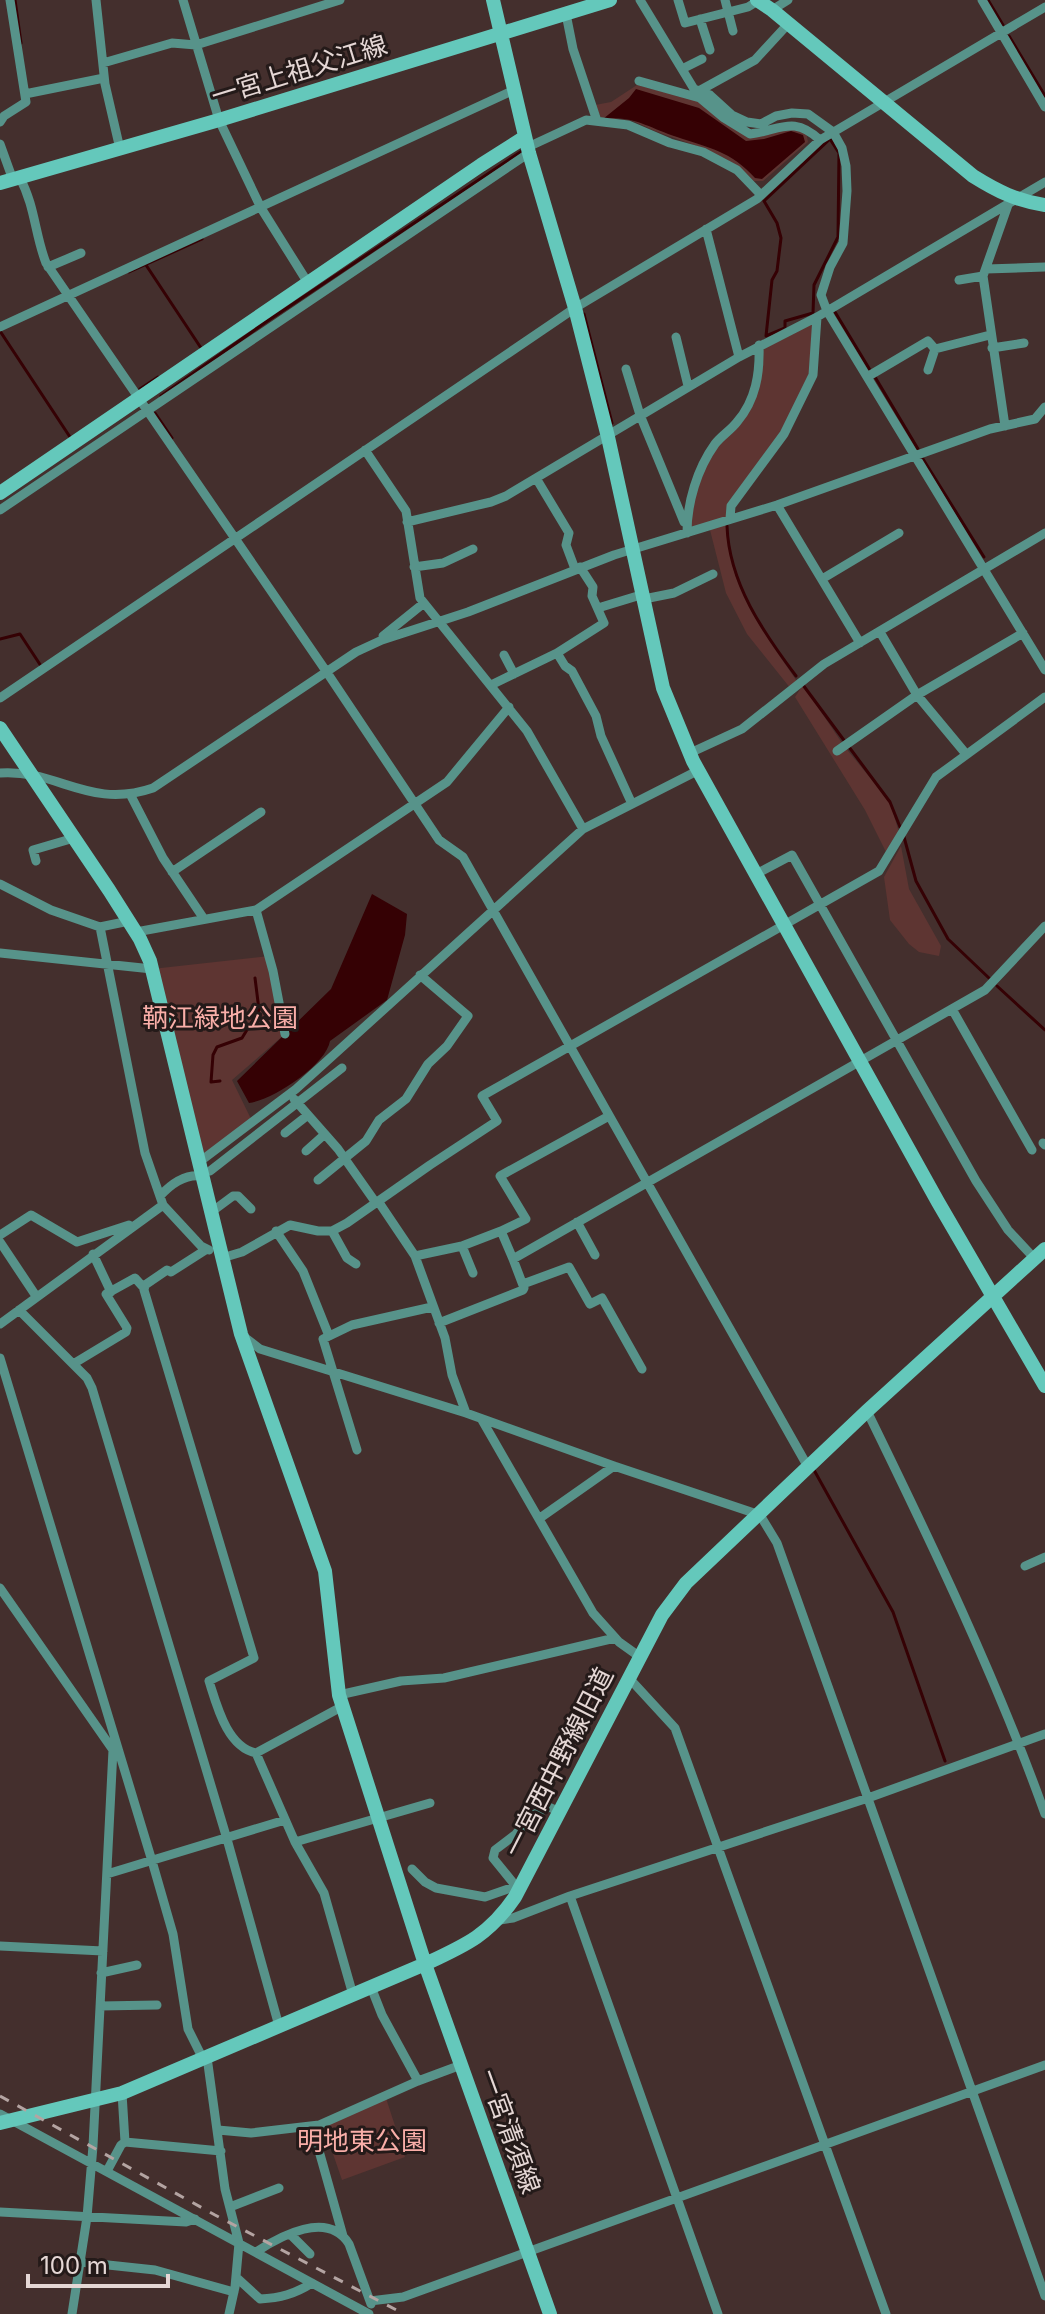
<svg xmlns="http://www.w3.org/2000/svg" width="1045" height="2314" font-family="Inter,'Noto Sans JP',sans-serif">
<rect width="100%" height="100%" fill="#442f2d"/>
<path fill="#5e3532" d="M 637,85 L 699,101 L 722,122 L 749,136 L 783,128 L 806,132 L 808,142 L 763,181 L 754,181 C 727,152 691,145 655,131 C 645,127 630,118 620,118 C 613,118 610,122 602,120 L 595,105 L 611,102 Z
M 817,317 L 815,365 L 784,434 L 725,521 C 728,535 729,550 732,564 C 743,607 774,647 798,683 L 791,689 L 747,634 L 726,593 L 709,526 L 687,533 L 693,492 L 712,449 L 749,403 L 759,345 Z
M 803,685 L 844,746 L 890,802 L 900,836 L 888,856 L 865,810 L 795,697 Z
M 901,846 L 909,889 L 941,946 L 939,956 L 919,952 L 909,944 L 890,920 L 884,877 Z
M 269,956 L 285,1034 L 232,1080 L 252,1121 L 198,1163 L 152,969 Z
M 386,2098 L 405,2157 L 342,2180 L 323,2125 Z"/>
<path fill="#350104" d="M 636,89 L 699,108 L 746,141 L 764,139 L 791,131 L 803,135 L 805,142 L 762,179 L 755,178 C 731,151 709,148 677,137 C 649,128 633,115 603,119 L 629,98 Z
M 372,894 L 407,914 L 405,935 L 387,1000 L 330,1041 C 326,1065 273,1100 249,1103 L 237,1081 L 331,989 Z"/>
<g fill="none" stroke-linecap="round" stroke-linejoin="round">
<path stroke="#350104" stroke-width="3" d="M 15,0 L 21,43
M 988,0 L 1003,25
M 1009,36 L 1045,96
M 830,139 L 839,153 L 838,237 L 814,285 L 813,313 L 785,321 L 785,328 L 766,336 L 772,280 L 777,271 L 781,238 L 777,223 L 764,201 Z
M 146,265 L 201,348
M 129,272 L 202,239
M 835,312 L 870,370
M 584,314 L 612,423
M 0,331 L 70,437
M 875,377 L 918,449
M 140,389 L 158,377
M 161,396 L 266,322 L 522,151
M 155,413 L 172,438
M 923,459 L 984,557
M 727,526 C 729,583 763,632 796,676
M 0,639 L 20,634 L 41,666
M 803,685 L 846,743
M 849,747 L 890,802 L 900,827
M 904,837 L 916,881 L 948,939 L 990,979
M 997,986 L 1045,1030
M 220,1081 L 211,1082 L 213,1055 L 217,1047 L 242,1038 L 253,1020 L 259,1010 L 255,978
M 814,1470 L 893,1612 L 945,1761"/>
<path stroke="#57938a" stroke-width="9" d="M 96,0 L 105,84 L 120,149
M 183,0 L 219,120 L 261,208 L 308,283
M 640,0 L 694,89 L 710,95 L 732,115 L 747,122 L 761,124 L 776,116 L 792,113 L 808,114 L 833,132 L 837,139 L 842,148 L 846,166 L 847,191 L 843,243 L 830,267 L 821,295 L 827,311 L 1045,670
M 678,0 L 685,23 L 748,7 L 758,1
M 725,0 L 733,31
M 982,0 L 1045,107
M 772,10 L 788,0
M 566,14 L 573,49 L 597,121
M 700,19 L 710,50
M 103,63 L 172,43 L 196,45 L 340,0
M 682,69 L 702,59
M 639,81 L 700,98 L 724,118 L 750,134 C 781,130 793,115 820,140
M 697,92 L 755,60 L 789,23
M 25,94 L 104,78
M 0,122 L 4,116 L 26,102 L 10,0
M 0,144 L 13,180
M 528,147 L 586,120 L 628,125 L 670,143 L 703,152 L 737,170 L 761,195
M 20,178 C 35,206 35,235 46,263 L 326,671 L 439,840 L 463,857 L 808,1467
M 706,229 L 739,357
M 48,267 L 81,253
M 986,269 L 1045,267
M 959,280 L 983,276
M 0,327 L 514,90
M 676,337 L 688,386
M 992,348 L 1024,343
M 626,369 L 640,415 L 684,522
M 928,370 L 935,349
M 867,377 L 928,341 L 935,349 L 990,335
M 1005,426 L 983,276 L 1008,205
M 365,450 L 406,511 L 420,598 L 527,731 L 583,829
M 536,478 L 569,533 L 566,545 L 575,569
M 777,505 L 860,643
M 0,510 L 529,153
M 730,519 L 731,506 L 784,434 L 813,375 L 817,317
M 407,522 L 491,502 L 506,496 L 739,357 L 817,317 L 1045,182
M 687,533 C 687,503 697,469 715,444 C 721,436 731,430 737,422 C 756,400 760,373 759,345
M 414,567 L 443,563 L 473,549
M 822,579 L 899,533
M 644,599 L 674,593 L 713,574
M 598,608 L 644,594
M 880,632 L 917,695 L 966,754
M 383,636 L 424,603
M 557,653 L 565,666 L 572,671 L 596,716 L 601,736 L 632,804
M 504,655 L 514,674
M 491,685 L 557,653 L 604,623 L 592,596 L 593,587 L 580,567
M 0,698 L 575,308 L 757,199 L 820,140 L 1045,7
M 837,751 L 917,695 L 1023,633
M 690,753 L 742,729 L 824,664 L 1045,533
M 0,773 C 58,769 89,810 153,788 L 356,652 L 382,640 L 468,612 L 614,555 L 777,505 L 990,429 L 1035,419 L 1045,407
M 130,794 L 163,858 L 204,919
M 36,861 L 33,850 L 74,838
M 172,872 L 261,812
M 756,874 L 792,855 L 976,1181 L 1008,1230 L 1035,1259
M 0,884 L 51,910 L 100,927 L 129,921
M 256,910 L 273,971 L 285,1034
M 100,927 L 145,1153 L 163,1205 L 201,1246 L 209,1250
M 136,932 L 256,910 L 447,782 L 509,707
M 0,953 L 152,969
M 952,1009 L 1032,1150
M 294,1099 L 338,1149 L 376,1203
M 285,1133 L 308,1115
M 1043,1143 L 1045,1145
M 306,1151 L 325,1134
M 198,1163 L 296,1089 L 583,829 L 699,770
M 210,1171 L 342,1068
M 318,1180 L 366,1141 L 379,1120 L 406,1099 L 428,1064 L 447,1046 L 468,1016 L 420,975
M 160,1196 C 171,1184 185,1174 201,1176
M 378,1201 L 415,1256 L 445,1338 L 452,1375 L 466,1413
M 210,1213 L 233,1196 L 238,1196 L 251,1209
M 577,1222 L 595,1255
M 276,1231 L 303,1271 L 329,1336
M 332,1231 L 347,1258 L 356,1264
M 501,1231 L 526,1219 L 500,1176 L 609,1116
M 0,1235 L 31,1215 L 77,1242 L 129,1225
M 0,1242 L 36,1296
M 462,1246 L 473,1273
M 207,1249 L 171,1272 L 167,1270 L 145,1285 L 144,1290 L 254,1658 L 209,1681 C 217,1706 227,1747 256,1753 L 343,1706
M 93,1254 L 111,1292
M 415,1256 L 462,1246 L 501,1231 L 513,1259 L 985,990 L 1045,926
M 222,1258 L 242,1252 L 290,1225 L 318,1231 L 332,1231 L 347,1223 L 430,1165 L 497,1121 L 482,1096 L 879,871 L 936,777 L 1045,697
M 523,1284 L 569,1267 L 590,1304 L 602,1298 L 642,1369
M 19,1310 L 87,1378 L 92,1388 L 227,1839 L 279,2026
M 439,1323 L 523,1290 L 524,1288 L 513,1259
M 0,1324 L 163,1205
M 243,1336 L 260,1349 L 466,1413 L 614,1466 L 760,1515 L 777,1543 L 1045,2296
M 0,1358 L 152,1861 L 173,1934 L 188,2029 L 203,2059
M 73,1364 L 126,1332 L 127,1328 L 106,1294 L 135,1278 L 144,1288
M 867,1411 C 931,1542 996,1677 1045,1814
M 482,1420 L 593,1613 L 619,1642 L 640,1657
M 357,1450 L 323,1339 L 352,1325 L 432,1307
M 540,1518 L 614,1466
M 1025,1566 L 1045,1557
M 0,1588 L 113,1750 L 93,2146 L 87,2217 L 72,2314
M 629,1678 L 675,1728 L 886,2314
M 339,1695 L 401,1681 L 444,1678 L 615,1638
M 256,1753 L 295,1842 L 324,1893 L 353,1995
M 295,1842 L 430,1803
M 412,1869 L 425,1882 L 436,1888 L 485,1897 L 511,1888 L 519,1890 L 493,1858 L 495,1850 L 516,1834 L 531,1816 L 549,1807 L 560,1812
M 107,1874 L 285,1820
M 570,1896 L 718,2314
M 500,1920 L 513,1918 L 570,1896 L 868,1798 L 1045,1734
M 0,1946 L 103,1951
M 101,1973 L 137,1965
M 371,1987 L 382,2015 L 418,2081
M 100,2006 L 157,2005
M 207,2057 L 225,2189 L 239,2243 L 235,2287 L 229,2314
M 0,2114 L 369,2314
M 312,2126 L 343,2236
M 218,2130 L 251,2133 L 319,2125 L 418,2081 L 461,2065
M 125,2142 L 221,2151
M 107,2171 L 121,2145 L 125,2142 L 122,2093
M 230,2207 L 279,2188
M 0,2212 L 186,2222 L 195,2219
M 291,2235 L 310,2254
M 256,2252 C 280,2236 328,2210 349,2244 L 371,2304
M 80,2262 L 155,2270 L 234,2292
M 236,2277 L 260,2299 C 280,2298 295,2294 312,2283
M 370,2301 L 403,2297 L 1045,2065"/>
<path stroke="#64c8bb" stroke-width="14" d="M 493,0 L 529,153 L 575,308 L 608,437 L 663,688 L 693,761 L 938,1202 L 1045,1386
M 757,0 L 772,10 L 973,176 C 997,191 1017,201 1045,205
M 0,183 L 219,120 L 610,0
M 0,493 L 481,165 L 525,137
M 0,728 L 109,890 L 140,939 L 150,961 L 241,1334 L 325,1571 L 339,1695 L 425,1964 L 550,2314
M 0,2123 L 122,2093 L 425,1964 C 466,1945 489,1935 515,1897 L 662,1615 L 686,1583 L 867,1411 L 1045,1249"/>
<path stroke="#b4a4a2" stroke-width="3" stroke-dasharray="10 10" stroke-linecap="butt" d="M 0,2096 L 215,2215 L 404,2314"/>
</g>
<g text-anchor="middle" dominant-baseline="central" stroke-width="6" stroke-linejoin="round" paint-order="stroke">
<g font-size="26" fill="#e5d7d5" stroke="#241a19">
<text transform="translate(299 70) rotate(-17)">一宮上祖父江線</text>
<text transform="translate(558 1762) rotate(-63)">一宮西中野線旧道</text>
<text transform="translate(510 2131) rotate(70)">一宮清須線</text>
</g>
<g font-size="26" fill="#f9aea8" stroke="#241a19">
<text x="220" y="1017">鞆江緑地公園</text>
<text x="362" y="2140">明地東公園</text>
</g>
</g>
<path d="M28 2274v12h140v-12" fill="none" stroke="#e5d7d5" stroke-width="4"/>
<text x="40" y="2274" font-size="24" fill="#e5d7d5" stroke="#241a19" stroke-width="6" paint-order="stroke">100 m</text>
</svg>
